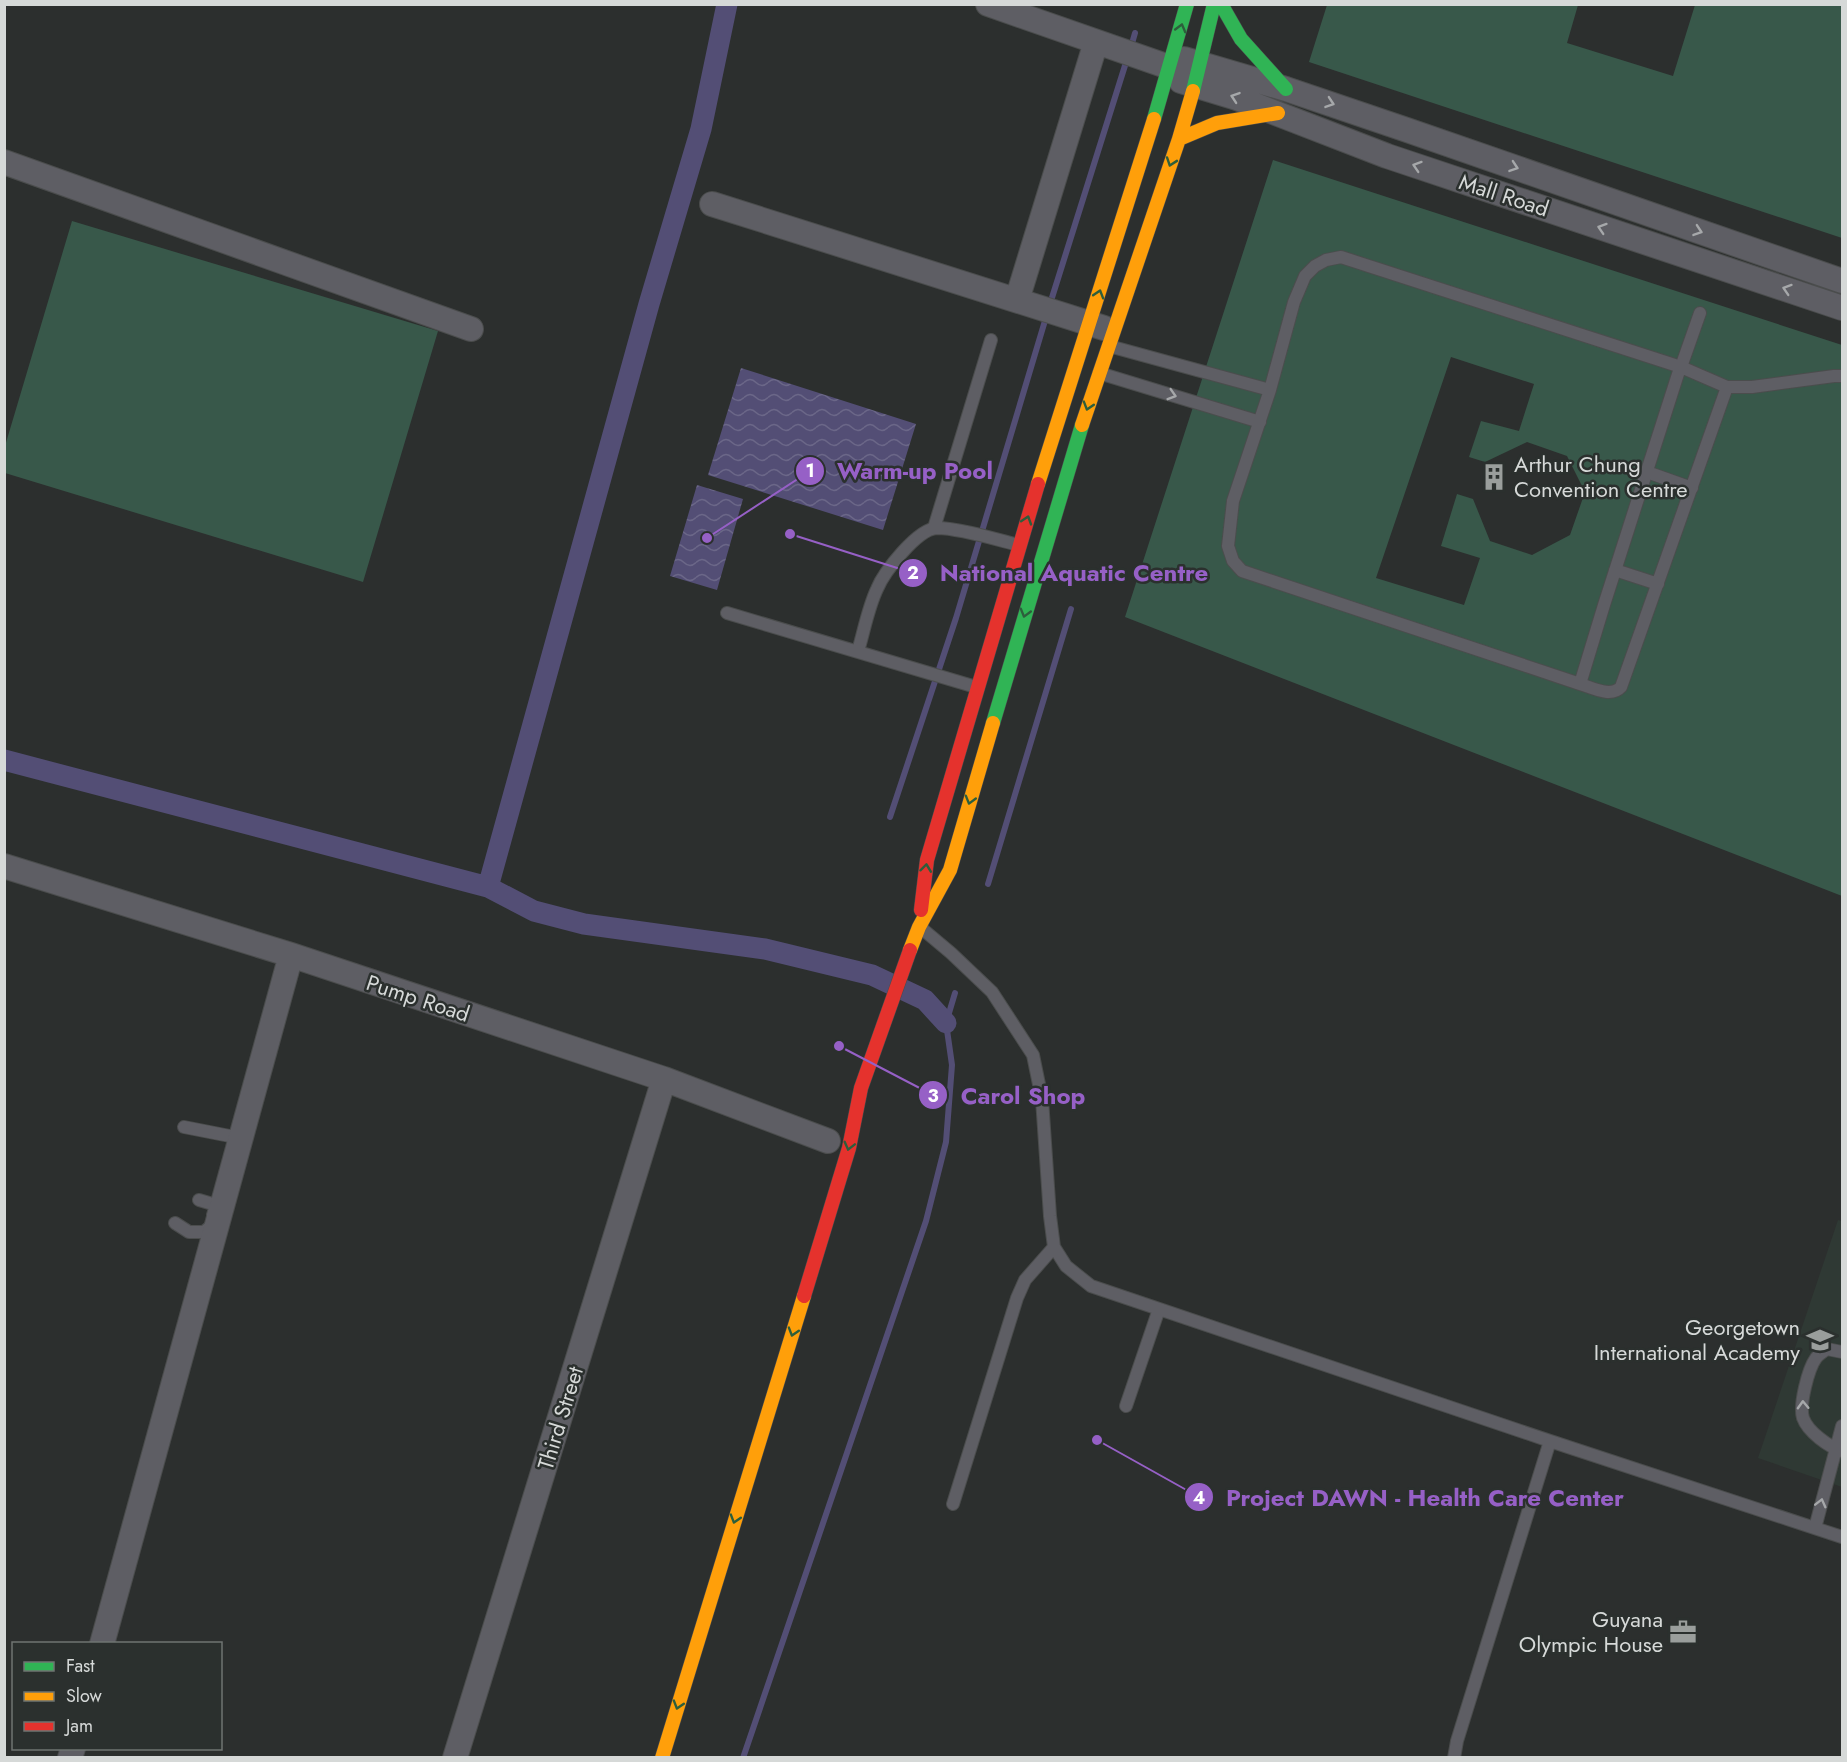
<svg xmlns="http://www.w3.org/2000/svg" width="1847" height="1762" font-family="Jost,sans-serif">
<defs>
<pattern id="water-waves" width="16" height="10" patternUnits="userSpaceOnUse" patternTransform="scale(1.5)"><rect width="16" height="10" fill="#534e75"/><path d="M0 5q4-4 8 0t8 0" fill="none" stroke="#6b6788"/></pattern>
</defs>
<rect width="100%" height="100%" fill="#2c2f2e"/>
<path fill="#2f3934" d="M 1838,1220 L 1842,1221 L 1842,1487 L 1758,1458 Z"/>
<path fill="#38584a" fill-rule="evenodd" d="M 1327,5 L 1578,5 L 1567,43 L 1673,76 L 1695,5 L 1842,5 L 1842,238 L 1309,62 Z
M 1273,160 L 1842,345 L 1842,896 L 1125,617 ZM 1451,357 L 1534,384 L 1519,431 L 1481,421 L 1469,457 L 1485,462 L 1527,442 L 1567,456 L 1585,492 L 1570,535 L 1532,555 L 1490,541 L 1473,499 L 1457,494 L 1441,546 L 1480,558 L 1464,605 L 1376,578 Z
M 72,221 L 438,331 L 363,582 L 5,473 L 5,446 Z"/>
<path fill="url(#water-waves)" d="M 741,368 L 916,424 L 883,530 L 708,475 Z
M 697,485 L 743,499 L 717,590 L 670,576 Z"/>
<g fill="none" stroke-linecap="round" stroke-linejoin="round">
<path stroke="#534e75" stroke-width="6" d="M 1131,47 L 1135,33
M 1050,304 L 1128,56
M 890,817 L 956,618 L 1047,314
M 988,884 L 1071,609
M 743,1758 L 926,1221 L 946,1142 L 952,1065 L 946,1023 L 955,993"/>
<path stroke="#534e75" stroke-width="21" d="M 4,760 L 488,887 L 534,911 L 584,924 L 765,949 L 872,975 L 925,1000 L 946,1023
M 488,887 L 649,304 L 701,129 L 727,4"/>
<defs>
<path id="lane" d="M 1109,346 L 1270,390
M 1099,373 L 1260,422
M 1727,387 L 1752,387 L 1834,376 L 1842,376
M 1647,472 L 1692,488
M 934,528 L 991,340
M 1615,570 L 1658,584
M 727,613 L 976,687
M 858,651 C 864,631 868,608 877,589 C 884,572 917,529 937,528 C 959,528 995,539 1018,545
M 1580,684 C 1593,688 1611,698 1621,687 L 1727,387 L 1681,367 L 1341,257 L 1326,260 L 1315,266 L 1305,276 L 1294,302 L 1270,390 L 1233,501 L 1228,546 L 1233,561 L 1242,571 L 1580,684 L 1604,605 L 1678,374 L 1681,367 L 1700,313
M 920,927 L 951,953 L 992,992 L 1033,1055 L 1042,1099 L 1050,1216 L 1054,1247 L 1066,1266 L 1091,1286 L 1550,1441 L 1842,1537
M 184,1127 L 240,1138
M 199,1200 L 216,1205 L 213,1215
M 175,1223 L 189,1232 L 204,1232 L 210,1227 L 214,1229
M 1842,1352 L 1827,1349 C 1824,1351 1818,1355 1816,1358 C 1808,1369 1799,1405 1803,1418 C 1808,1432 1829,1447 1842,1451
M 1126,1406 L 1159,1309
M 953,1504 L 1017,1298 L 1025,1280 L 1054,1247
M 1815,1528 L 1842,1426
M 1454,1758 L 1457,1741 L 1550,1441"/>
<path id="street" d="M 988,4 L 1169,67
M 1184,59 L 1286,89 L 1407,130 L 1842,281
M 1181,81 L 1237,98 L 1387,156 L 1842,308
M 4,162 L 471,329
M 712,204 L 1104,328
M 1017,300 L 1096,42
M 4,866 L 291,955 L 664,1079 L 828,1141
M 102,1644 L 291,955
M 70,1758 L 73,1748
M 455,1758 L 664,1079"/>
<path id="fast" d="M 1221,4 L 1241,39 L 1286,89
M 1193,91 L 1214,4
M 1154,119 L 1187,4
M 993,723 L 1082,425"/>
<path id="slow" d="M 1179,139 L 1217,123 L 1278,113
M 1082,425 L 1179,139 L 1193,91
M 1038,484 L 1154,119
M 910,950 L 919,927 L 950,870 L 993,723
M 662,1758 L 804,1296"/>
<path id="jam" d="M 921,910 L 927,860 L 1038,484
M 804,1296 L 849,1148 L 861,1088 L 910,950"/>
</defs>
<use href="#lane" stroke="#4b4d4d" stroke-width="14"/>
<use href="#street" stroke="#4b4d4d" stroke-width="26"/>
<use href="#fast" stroke="#4b4d4d" stroke-width="15"/>
<use href="#slow" stroke="#4b4d4d" stroke-width="15"/>
<use href="#jam" stroke="#4b4d4d" stroke-width="15"/>
<use href="#lane" stroke="#5e5e64" stroke-width="12"/>
<use href="#street" stroke="#5e5e64" stroke-width="24"/>
<use href="#fast" stroke="#30b455" stroke-width="14"/>
<use href="#slow" stroke="#ff9f0a" stroke-width="14"/>
<use href="#jam" stroke="#e5322d" stroke-width="14"/>
</g>
<defs><path id="oneway-chevron" d="M-2-3.5L2.5 0L-2 3.5" fill="none" stroke-width="1.6" stroke-linecap="round" stroke-linejoin="round" transform="scale(1.5)"/></defs>
<g stroke="#2d5e3c">
<use href="#oneway-chevron" transform="translate(1181 28) rotate(-75)"/>
<use href="#oneway-chevron" transform="translate(1171 162) rotate(109)"/>
<use href="#oneway-chevron" transform="translate(1099 294) rotate(-73)"/>
<use href="#oneway-chevron" transform="translate(1088 406) rotate(107)"/>
<use href="#oneway-chevron" transform="translate(1027 520) rotate(-72)"/>
<use href="#oneway-chevron" transform="translate(1025 613) rotate(106)"/>
<use href="#oneway-chevron" transform="translate(970 800) rotate(106)"/>
<use href="#oneway-chevron" transform="translate(926 868) rotate(-83)"/>
<use href="#oneway-chevron" transform="translate(849 1146) rotate(104)"/>
<use href="#oneway-chevron" transform="translate(793 1332) rotate(107)"/>
<use href="#oneway-chevron" transform="translate(735 1519) rotate(107)"/>
<use href="#oneway-chevron" transform="translate(678 1705) rotate(107)"/>
</g>
<g stroke="#a6a8aa">
<use href="#oneway-chevron" transform="translate(1235 97) rotate(-161)"/>
<use href="#oneway-chevron" transform="translate(1330 103) rotate(19)"/>
<use href="#oneway-chevron" transform="translate(1417 166) rotate(-162)"/>
<use href="#oneway-chevron" transform="translate(1514 167) rotate(19)"/>
<use href="#oneway-chevron" transform="translate(1602 228) rotate(-162)"/>
<use href="#oneway-chevron" transform="translate(1698 231) rotate(19)"/>
<use href="#oneway-chevron" transform="translate(1787 289) rotate(-162)"/>
<use href="#oneway-chevron" transform="translate(1172 395) rotate(17)"/>
<use href="#oneway-chevron" transform="translate(1803 1405) rotate(-92)"/>
<use href="#oneway-chevron" transform="translate(1821 1503) rotate(-76)"/>
</g>
<defs>
<symbol id="building-bare" viewBox="-9 -9 18 18"><path d="M-4-6H4V6H1V3H-1V6H-4ZM-2.5-4.3h1.7v1.8h-1.7ZM.8-4.3h1.7v1.8H.8ZM-2.5-1h1.7V.8h-1.7ZM.8-1h1.7V.8H.8Z" fill="#9a9e9c" stroke="#2b302e" stroke-width="2.5" paint-order="stroke"/></symbol>
<symbol id="school-bare" viewBox="-9 -9 18 18"><path d="M0-5L7-2L0 1L-7-2ZM-4 1L0 2.5L4 1V4Q0 6-4 4Z" fill="#9a9e9c" stroke="#2b302e" stroke-width="2.5" paint-order="stroke"/></symbol>
<symbol id="office-bare" viewBox="-9 -9 18 18"><path d="M-6-3h4V-5.5h4V-3h4V5H-6ZM-1-4.5V-3h2v-1.5ZM-6 0V1H6V0Z" fill="#9a9e9c" stroke="#2b302e" stroke-width="2.5" paint-order="stroke"/></symbol>
</defs>
<g fill-rule="evenodd">
<use href="#building-bare" x="1475" y="458" width="38" height="38"/>
<use href="#school-bare" x="1801" y="1321" width="38" height="38"/>
<use href="#office-bare" x="1664" y="1613" width="38" height="38"/>
</g>
<g text-anchor="middle" dominant-baseline="central" stroke-width="5" stroke-linejoin="round" paint-order="stroke">
<g font-size="22" fill="#d6d9d8" stroke="#2b302e">
<text transform="translate(1504 195) rotate(18)">Mall Road</text>
<text transform="translate(418 998) rotate(18)">Pump Road</text>
<text transform="translate(560 1418) rotate(-73)">Third Street</text>
</g>
<g font-size="22" fill="#d6d9d8" stroke="#2b302e" text-anchor="end">
<text x="1514" y="464" text-anchor="start">Arthur Chung<tspan x="1514" dy="25">Convention Centre</tspan></text>
<text x="1800" y="1327">Georgetown<tspan x="1800" dy="25">International Academy</tspan></text>
<text x="1663" y="1619">Guyana<tspan x="1663" dy="25">Olympic House</tspan></text>
</g>
</g>
<path fill="none" stroke="#9660c6" stroke-width="2" d="M707 538L810 471M790 534L913 573M839 1046L933 1095M1097 1440L1199 1497"/>
<g fill="#9660c6" stroke="#2b302e" stroke-width="2">
<circle cx="707" cy="538" r="6"/>
<circle cx="790" cy="534" r="6"/>
<circle cx="839" cy="1046" r="6"/>
<circle cx="1097" cy="1440" r="6"/>
<circle cx="810" cy="471" r="15"/>
<circle cx="913" cy="573" r="15"/>
<circle cx="933" cy="1095" r="15"/>
<circle cx="1199" cy="1497" r="15"/>
</g>
<g font-size="18" text-anchor="middle" font-weight="bold" fill="#fff">
<text x="810" y="477">1</text>
<text x="913" y="579">2</text>
<text x="933" y="1102">3</text>
<text x="1199" y="1504">4</text>
</g>
<g font-size="24" text-anchor="middle" font-weight="bold" fill="#9660c6" stroke="#2b302e" stroke-width="5" stroke-linejoin="round" paint-order="stroke">
<text x="915" y="479">Warm-up Pool</text>
<text x="1074" y="581">National Aquatic Centre</text>
<text x="1023" y="1104">Carol Shop</text>
<text x="1425" y="1506">Project DAWN - Health Care Center</text>
</g>
<rect width="1847" height="1762" fill="none" stroke="#d6d9d8" stroke-width="12"/>
<rect x="12" y="1642" width="210" height="108" fill="#2b302e" stroke="#6f7472" stroke-width="1.5"/>
<rect x="24" y="1662" width="30" height="9" fill="#30b455" stroke="#6f7472" stroke-width="1.5"/>
<text x="66" y="1672" font-size="18" fill="#d6d9d8">Fast</text>
<rect x="24" y="1692" width="30" height="9" fill="#ff9f0a" stroke="#6f7472" stroke-width="1.5"/>
<text x="66" y="1702" font-size="18" fill="#d6d9d8">Slow</text>
<rect x="24" y="1722" width="30" height="9" fill="#e5322d" stroke="#6f7472" stroke-width="1.5"/>
<text x="66" y="1732" font-size="18" fill="#d6d9d8">Jam</text>
</svg>
